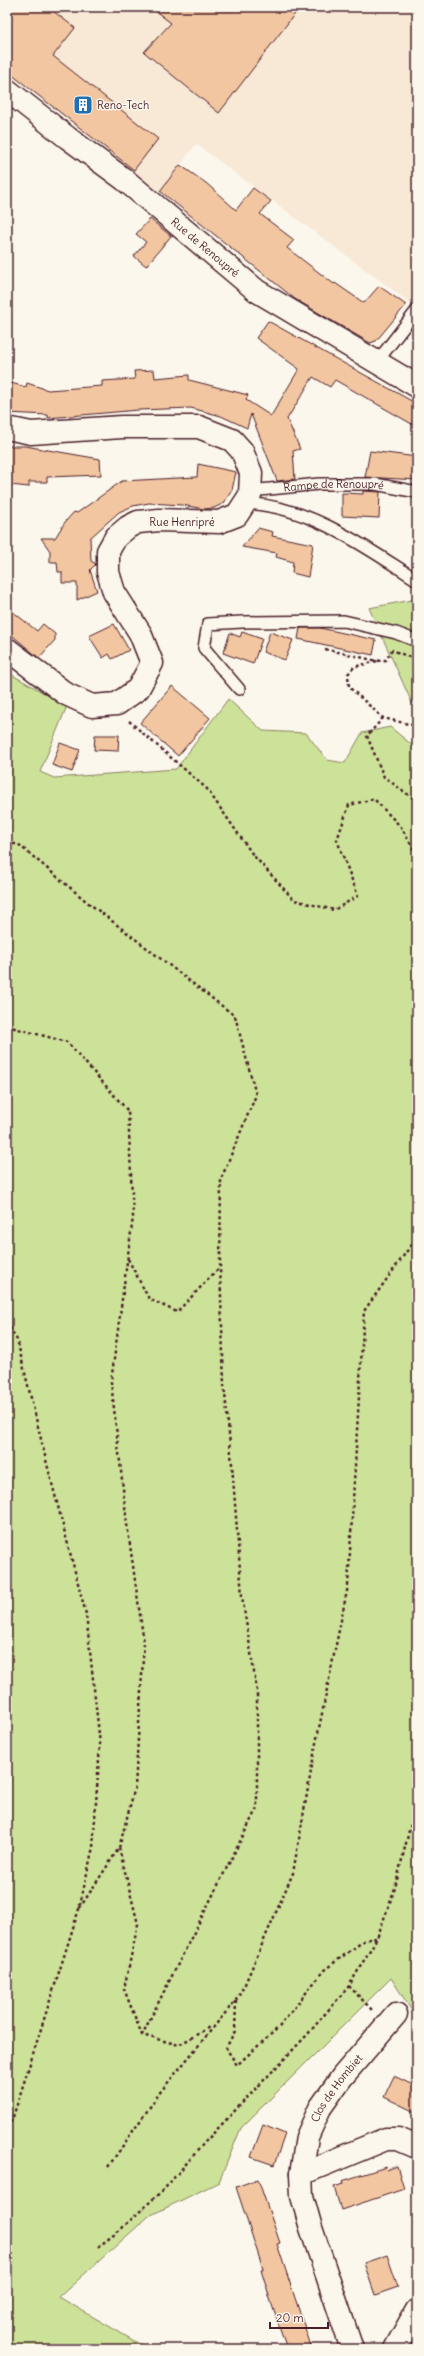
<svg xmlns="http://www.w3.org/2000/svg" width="424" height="2356" font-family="Delius,sans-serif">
<rect width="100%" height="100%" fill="#fbf7ec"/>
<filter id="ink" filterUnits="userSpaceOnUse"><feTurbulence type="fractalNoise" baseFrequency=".025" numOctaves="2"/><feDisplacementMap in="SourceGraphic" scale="8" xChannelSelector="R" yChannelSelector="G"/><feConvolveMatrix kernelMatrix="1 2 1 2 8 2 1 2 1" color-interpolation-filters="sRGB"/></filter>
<g filter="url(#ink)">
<path fill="#f8e8d6" d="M 7,7 L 417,7 L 417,308 L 196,144 L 159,192 L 7,71 Z"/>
<path fill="#cce298" stroke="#8b8062" d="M 417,599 L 417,714 L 369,608 Z
M 7,672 L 67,706 L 40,772 L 54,778 L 176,769 L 228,699 L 263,731 L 306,733 L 327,760 L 345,763 L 362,733 L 390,727 L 417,749 L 417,2015 L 414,2014 L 391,1978 L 241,2128 L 219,2182 L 149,2216 L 59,2297 L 148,2349 L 7,2349 Z"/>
<path fill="#f2c6a1" stroke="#4a1f2b" d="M 7,7 L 48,7 L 75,28 L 53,56 L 158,139 L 134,170 L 7,71 Z
M 150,7 L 300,7 L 219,113 L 144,52 L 171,23 Z
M 180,165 L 206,183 L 236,210 L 253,188 L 271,201 L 260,214 L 294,240 L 287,248 L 334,284 L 335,283 L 364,303 L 379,286 L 406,305 L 376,341 L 370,343 L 295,299 L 160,191 Z
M 150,219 L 171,236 L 146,266 L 134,256 L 146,242 L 136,234 Z
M 268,321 L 417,404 L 417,427 L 335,380 L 330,387 L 313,377 L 287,419 L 300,449 L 293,451 L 295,479 L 277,481 L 251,414 L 247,428 L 221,416 L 191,408 L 138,410 L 48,418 L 48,415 L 7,413 L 7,382 L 26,387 L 27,383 L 48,390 L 102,386 L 102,381 L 135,379 L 134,371 L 154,370 L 155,378 L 189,375 L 189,380 L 248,395 L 246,400 L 271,416 L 299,369 L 256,338 Z
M 7,446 L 25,446 L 100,459 L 101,475 L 47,477 L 47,482 L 29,482 L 29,487 L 10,485 L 10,481 L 7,480 Z
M 370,451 L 417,457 L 417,480 L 365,477 Z
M 198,464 L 236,472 L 232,490 L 224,503 L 214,508 L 204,509 L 182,505 L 149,503 L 133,506 L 119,512 L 90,538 L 91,561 L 96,564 L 90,570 L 97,591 L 77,600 L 77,583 L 62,583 L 62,572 L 58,572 L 57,562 L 50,562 L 50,551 L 41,538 L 55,538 L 65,522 L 74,512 L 77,513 L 122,481 L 197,477 Z
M 363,491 L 380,492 L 379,518 L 342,516 L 342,493 L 363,494 Z
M 258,528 L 273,532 L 272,536 L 313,544 L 308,577 L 292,573 L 293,562 L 276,557 L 277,553 L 242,547 Z
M 7,607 L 37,631 L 43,624 L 55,634 L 55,640 L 39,658 L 7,631 Z
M 114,624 L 129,650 L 112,659 L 109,654 L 103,658 L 89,636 Z
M 300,628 L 320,628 L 376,640 L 373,655 L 298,639 Z
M 242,632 L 262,639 L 253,664 L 223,653 L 230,633 L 240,637 Z
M 270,632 L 293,640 L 285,660 L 263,652 Z
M 172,686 L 210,718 L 178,756 L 140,723 Z
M 95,735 L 119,735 L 118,751 L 94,750 Z
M 60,743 L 80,750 L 72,772 L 52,765 Z
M 394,2076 L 417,2087 L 417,2113 L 384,2097 Z
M 263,2125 L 285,2134 L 274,2165 L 251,2157 Z
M 397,2166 L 404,2189 L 341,2210 L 334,2187 L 343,2184 L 342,2181 L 386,2167 L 387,2170 Z
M 258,2179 L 280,2243 L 277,2244 L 312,2349 L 287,2349 L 271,2302 L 261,2269 L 263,2269 L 236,2187 Z
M 387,2255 L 398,2287 L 375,2295 L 364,2263 Z"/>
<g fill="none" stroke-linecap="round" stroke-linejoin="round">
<defs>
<g id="lane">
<path d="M 376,363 L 417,310"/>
<path id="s1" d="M 250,491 L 319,484 L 375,484 L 417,492"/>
<path d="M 244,503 C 310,506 364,546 417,580"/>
<path d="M 239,689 L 204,648 L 208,624 L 242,622 L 344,621 L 396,633 L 417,641"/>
</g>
<g id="street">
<path id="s2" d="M 7,90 L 68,138 L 125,180 L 257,291 L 417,386"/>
<path d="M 7,428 L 31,433 L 122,427 L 199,427 L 232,440 L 242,451 L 251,473 L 250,495 L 237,515 L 219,522 L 159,520 L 138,522 L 128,527 L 116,537 L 108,551 L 108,572 L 114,592 L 140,633 L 152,663 L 138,689 L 117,704 L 92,706 L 66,694 L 7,649"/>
<path d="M 301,2174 L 386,2139 L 398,2139 L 417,2147"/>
<path id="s3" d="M 352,2349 L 311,2228 L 302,2196 L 301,2174 L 307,2137 L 320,2108 L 342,2077 L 396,2014"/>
<path d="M 395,2349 L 417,2310"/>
</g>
</defs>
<use href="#lane" stroke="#4a1f2b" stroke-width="14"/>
<use href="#street" stroke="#4a1f2b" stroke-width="25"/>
<path stroke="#4a1f2b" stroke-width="2.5" stroke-dasharray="3 3" stroke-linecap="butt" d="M 325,649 L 377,661 L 386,660 L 392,650 L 417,660
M 377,661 L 354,667 L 348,674 L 349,687 L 383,718 L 417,726
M 383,718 L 367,736 L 384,777 L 417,801
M 129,721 L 207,789 L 253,855 L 294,900 L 334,910 L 358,896 L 337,840 L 349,805 L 374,799 L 401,827 L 417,855
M 7,844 L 18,844 L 86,901 L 235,1016 L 256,1095 L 221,1179 L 220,1268 L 224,1384 L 232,1464 L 242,1596 L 257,1691 L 257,1808 L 142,2035
M 7,1026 L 67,1042 L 128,1111 L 133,1217 L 111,1382 L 127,1524 L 144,1643 L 135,1787 L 119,1848 L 79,1909
M 128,1259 L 149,1299 L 177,1312 L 219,1268
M 7,1322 L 17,1340 L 47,1464 L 86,1614 L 100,1744 L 93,1847 L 79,1909 L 13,2117 L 7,2129
M 119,1848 L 138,1924 L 124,1989 L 142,2035 L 179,2045 L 211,2026
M 349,1986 L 373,2011
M 236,2001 L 235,2031 L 226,2048 L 237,2065 L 280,2026 L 324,1970 L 365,1940 L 376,1938
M 108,2167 L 161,2091 L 236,2000 L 245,1984 L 293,1873 L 316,1743 L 348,1586 L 364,1311 L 417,1237
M 98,2247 L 120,2230 L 166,2187 L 205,2142 L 307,2035 L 349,1986 L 377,1938 L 395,1888 L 409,1831 L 417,1806"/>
<use href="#lane" stroke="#fbf7ec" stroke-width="11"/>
<use href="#street" stroke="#fbf7ec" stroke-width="22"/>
</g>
</g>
<defs>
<symbol id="building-square" viewBox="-11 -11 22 22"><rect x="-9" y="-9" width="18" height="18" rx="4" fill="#1f6fb2" stroke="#fbf7ec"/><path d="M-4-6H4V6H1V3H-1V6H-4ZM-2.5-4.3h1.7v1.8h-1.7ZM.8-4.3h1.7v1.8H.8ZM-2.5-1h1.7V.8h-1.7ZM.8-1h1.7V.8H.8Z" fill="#fff"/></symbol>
</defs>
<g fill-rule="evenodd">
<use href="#building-square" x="72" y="94" width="22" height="22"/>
</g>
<g text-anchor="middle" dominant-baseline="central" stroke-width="3" stroke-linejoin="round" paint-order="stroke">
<g font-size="11" fill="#4a1f2b" stroke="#fbf7ec" text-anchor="start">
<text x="97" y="105">Reno-Tech</text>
</g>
<g font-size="11" fill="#4a1f2b" stroke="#fbf7ec">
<text stroke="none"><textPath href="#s2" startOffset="253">Rue de Renoupré</textPath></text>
<text stroke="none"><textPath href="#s1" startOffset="84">Rampe de Renoupré</textPath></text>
<text x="182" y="522">Rue Henripré</text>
<text stroke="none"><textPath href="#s3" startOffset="278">Clos de Hombiet</textPath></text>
</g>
</g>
<rect width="424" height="2356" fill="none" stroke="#fbf7ec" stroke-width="24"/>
<rect x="12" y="12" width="400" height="2332" fill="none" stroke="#4a1f2b" stroke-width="1.5" filter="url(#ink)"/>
<path d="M270 2322v6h58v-6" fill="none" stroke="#4a1f2b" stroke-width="2"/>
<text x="276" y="2322" font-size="12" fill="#4a1f2b" stroke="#fbf7ec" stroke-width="3" paint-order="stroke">20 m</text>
</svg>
